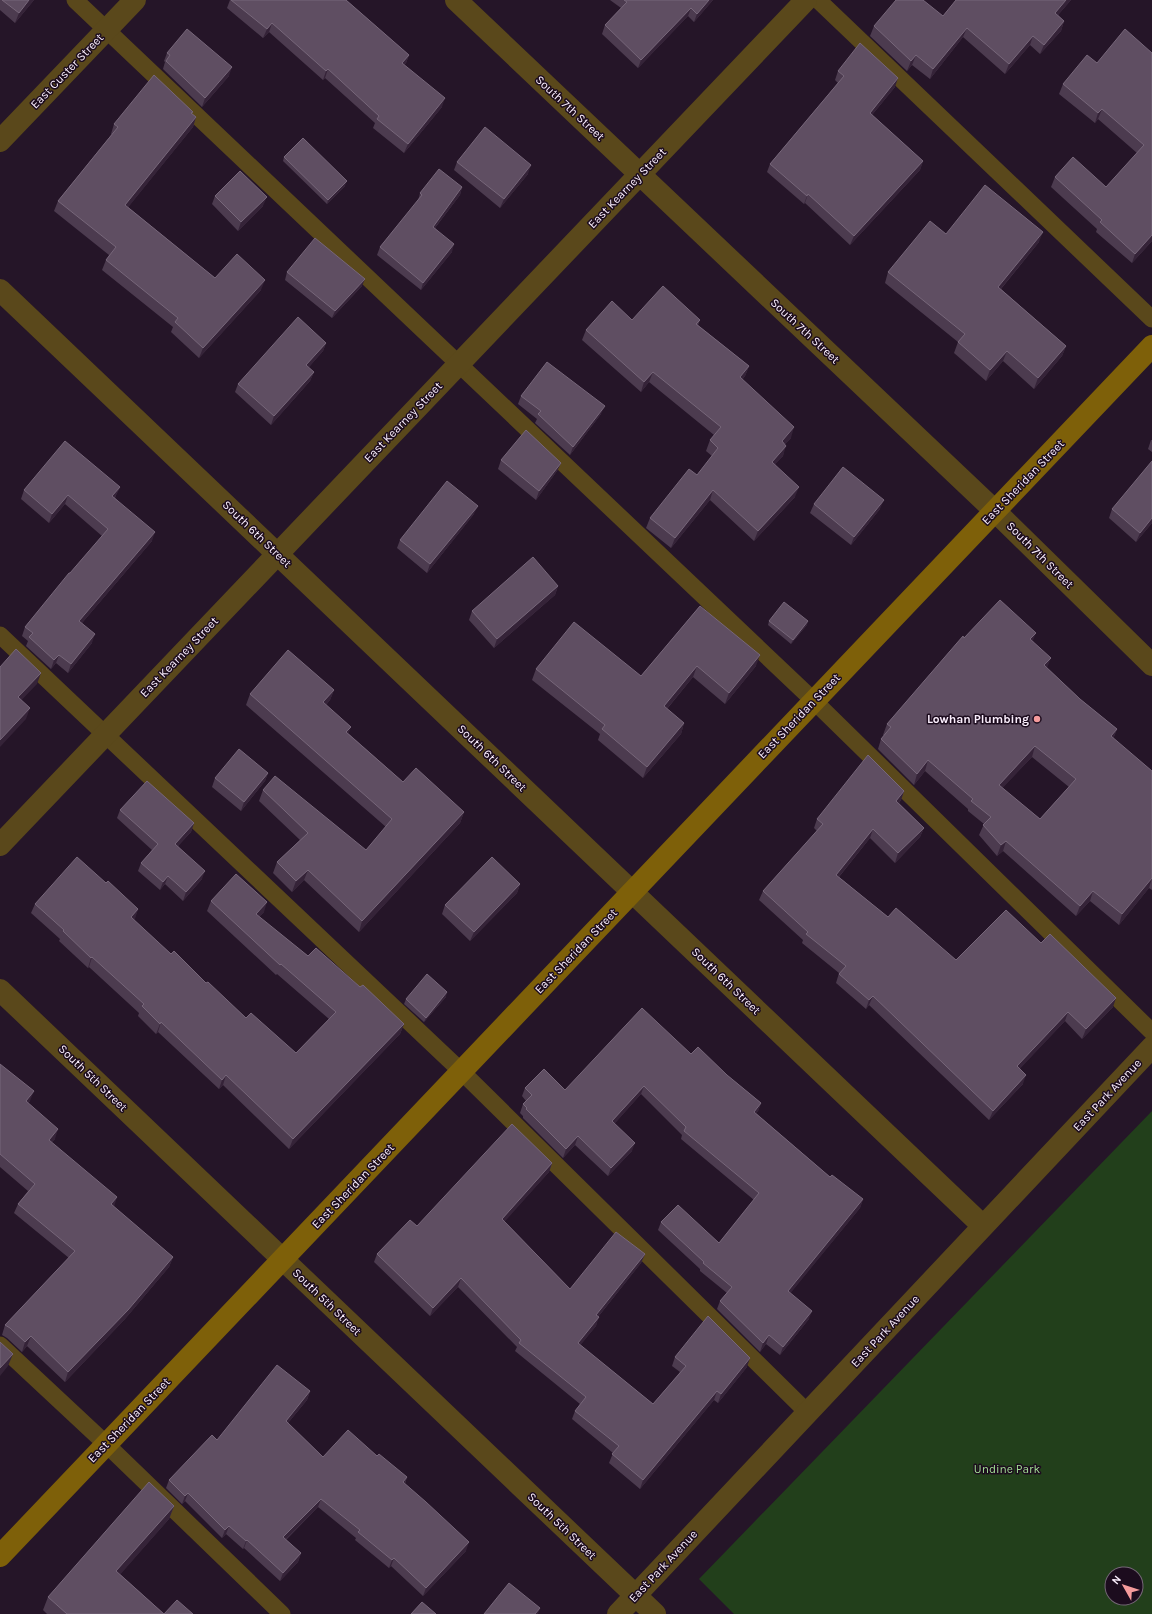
<svg xmlns="http://www.w3.org/2000/svg" width="1152" height="1614" font-family="Karla,sans-serif">
<rect width="100%" height="100%" fill="#251528"/>
<path fill="#223f1b" fill-rule="evenodd" d="M 1152,1111 L 1152,1614 L 734,1614 L 699,1579 ZM 1112,1574 L 1136,1574 L 1136,1598 L 1112,1598 Z"/>
<g fill="none" stroke-linecap="round" stroke-linejoin="round">
<path stroke="#5a481b" stroke-width="17" d="M 75,0 L 814,701 L 1152,1032
M 818,0 L 1152,319
M 0,635 L 461,1071 L 808,1413
M 0,1345 L 106,1444 L 282,1614"/>
<path stroke="#5a481b" stroke-width="22" d="M 456,0 L 995,511 L 1152,665
M 0,141 L 135,0
M 0,290 L 983,1226
M 0,845 L 806,0
M 0,990 L 655,1614
M 618,1614 L 1152,1047"/>
<path stroke="#7e6009" stroke-width="22" d="M 0,1556 L 1152,346"/>
</g>
<path fill="#4c3b4f" fill-rule="evenodd" d="M 0,0 L 34,0 L 15,23 L 0,10 Z
M 230,0 L 346,0 L 409,55 L 406,63 L 404,65 L 442,107 L 404,153 L 373,128 L 375,123 L 325,78 L 323,80 L 269,32 L 263,38 L 227,8 Z
M 610,0 L 713,0 L 694,22 L 688,16 L 638,68 L 602,34 L 605,25 L 621,8 Z
M 956,0 L 1071,0 L 1058,15 L 1064,21 L 1061,31 L 1040,54 L 1030,45 L 1005,74 L 963,37 L 930,79 L 912,65 L 907,71 L 870,36 L 874,26 L 943,16 Z
M 167,53 L 229,76 L 202,107 L 163,69 L 165,62 L 164,61 Z
M 1152,53 L 1152,241 L 1132,263 L 1096,232 L 1097,229 L 1051,187 L 1055,177 L 1106,187 L 1137,153 L 1098,119 L 1095,123 L 1059,94 L 1063,84 L 1097,63 Z
M 838,71 L 895,87 L 872,115 L 923,161 L 920,170 L 850,245 L 805,203 L 804,204 L 767,172 L 770,164 L 838,83 L 835,80 Z
M 192,114 L 196,117 L 193,127 L 128,207 L 215,278 L 261,290 L 199,358 L 171,332 L 173,327 L 102,270 L 106,260 L 109,255 L 54,211 L 58,201 L 112,134 L 111,134 L 114,124 Z
M 284,157 L 345,186 L 327,204 L 283,161 Z
M 457,162 L 528,174 L 500,208 L 454,170 Z
M 462,187 L 460,195 L 435,228 L 452,252 L 421,290 L 377,255 L 380,247 L 418,201 L 420,193 Z
M 215,196 L 263,206 L 238,231 L 212,204 Z
M 946,234 L 1039,242 L 1001,289 L 1066,346 L 1062,356 L 1034,389 L 1003,361 L 986,381 L 954,353 L 958,342 L 885,283 L 888,272 Z
M 287,272 L 362,286 L 332,318 L 285,280 Z
M 632,320 L 700,320 L 698,325 L 749,366 L 745,376 L 742,380 L 791,438 L 785,444 L 783,456 L 775,464 L 795,497 L 754,541 L 710,500 L 671,548 L 646,528 L 650,518 L 697,475 L 712,456 L 706,451 L 710,440 L 714,435 L 649,382 L 641,392 L 582,340 L 586,330 Z
M 326,343 L 323,351 L 308,368 L 314,372 L 310,381 L 271,425 L 235,392 L 238,384 Z
M 521,396 L 601,414 L 570,455 L 535,423 L 537,419 L 518,404 Z
M 1151,440 L 1152,440 L 1152,452 L 1148,449 Z
M 501,460 L 561,463 L 557,471 L 536,500 L 498,469 Z
M 120,487 L 116,495 L 115,498 L 152,541 L 82,623 L 92,643 L 68,673 L 56,663 L 51,669 L 26,646 L 28,641 L 22,636 L 25,627 L 102,536 L 65,504 L 49,523 L 21,499 L 24,490 Z
M 814,504 L 880,509 L 851,545 L 810,513 Z
M 1112,509 L 1152,523 L 1136,542 L 1109,518 Z
M 474,514 L 427,573 L 397,548 L 400,540 Z
M 558,586 L 555,595 L 494,648 L 469,620 L 472,611 Z
M 700,606 L 756,666 L 725,704 L 693,677 L 667,709 L 684,723 L 681,734 L 643,778 L 598,740 L 600,734 L 532,680 L 536,669 L 641,676 Z
M 769,621 L 807,625 L 791,644 L 768,625 Z
M 964,638 L 1033,641 L 1047,668 L 1080,699 L 1117,729 L 1113,739 L 1152,771 L 1152,890 L 1149,888 L 1119,925 L 1090,901 L 1076,916 L 1003,851 L 997,856 L 979,835 L 984,824 L 968,811 L 968,809 L 925,771 L 914,785 L 878,749 L 881,739 L 884,735 L 883,735 L 887,724 ZM 1032,757 L 1069,787 L 1040,819 L 1002,788 Z
M 334,690 L 330,700 L 326,705 L 348,733 L 403,782 L 464,812 L 460,823 L 359,932 L 304,880 L 292,892 L 273,873 L 277,862 L 300,840 L 259,801 L 263,790 L 366,850 L 386,827 L 246,705 L 250,694 Z
M 268,773 L 265,781 L 241,811 L 212,787 L 215,778 Z
M 904,791 L 901,800 L 899,803 L 924,828 L 920,837 L 895,863 L 870,838 L 839,877 L 888,917 L 956,960 L 1041,943 L 1113,1007 L 1082,1039 L 1065,1021 L 1020,1068 L 1023,1084 L 989,1120 L 869,1005 L 866,1009 L 836,983 L 839,973 L 802,943 L 803,940 L 759,900 L 763,891 L 817,831 L 814,828 L 817,819 Z
M 120,810 L 194,823 L 191,832 L 178,846 L 202,879 L 183,901 L 165,884 L 160,890 L 138,871 L 141,863 L 152,850 L 117,818 Z
M 106,883 L 138,909 L 134,920 L 171,954 L 206,983 L 246,1018 L 296,1053 L 329,1019 L 277,974 L 276,975 L 207,911 L 211,901 L 264,912 L 259,917 L 308,956 L 404,1024 L 400,1034 L 289,1149 L 223,1085 L 219,1089 L 158,1032 L 156,1034 L 138,1016 L 139,1013 L 89,967 L 88,968 L 59,941 L 60,939 L 31,913 L 35,904 Z
M 520,884 L 517,893 L 470,941 L 442,914 L 445,905 Z
M 446,997 L 424,1022 L 404,1004 L 406,999 Z
M 691,1054 L 727,1075 L 761,1103 L 758,1111 L 756,1113 L 830,1177 L 863,1199 L 860,1208 L 790,1293 L 809,1319 L 780,1355 L 766,1344 L 760,1352 L 717,1309 L 720,1301 L 727,1293 L 700,1271 L 700,1269 L 658,1230 L 661,1222 L 719,1243 L 754,1200 L 681,1139 L 682,1135 L 641,1094 L 614,1124 L 632,1151 L 608,1176 L 575,1145 L 563,1158 L 523,1118 L 523,1116 L 520,1113 L 523,1104 L 526,1101 L 522,1096 L 525,1088 L 565,1090 Z
M 0,1064 L 30,1101 L 28,1103 L 55,1139 L 51,1143 L 114,1207 L 173,1257 L 169,1267 L 125,1319 L 65,1382 L 27,1346 L 22,1352 L 7,1338 L 2,1335 L 5,1325 L 69,1258 L 14,1213 L 18,1204 L 28,1191 L 0,1167 Z
M 552,1163 L 549,1172 L 504,1221 L 570,1289 L 645,1254 L 641,1263 L 598,1317 L 596,1326 L 580,1345 L 653,1404 L 680,1372 L 672,1366 L 675,1357 L 747,1367 L 718,1403 L 714,1400 L 640,1489 L 609,1463 L 613,1453 L 572,1419 L 575,1411 L 580,1404 L 515,1351 L 517,1347 L 458,1287 L 430,1316 L 374,1262 L 377,1254 L 417,1226 Z
M 310,1391 L 307,1400 L 288,1423 L 323,1457 L 377,1456 L 407,1477 L 405,1484 L 466,1551 L 423,1596 L 391,1566 L 389,1568 L 355,1540 L 356,1538 L 318,1507 L 286,1540 L 301,1553 L 298,1562 L 280,1581 L 244,1548 L 243,1549 L 226,1534 L 222,1538 L 185,1501 L 182,1504 L 166,1488 L 169,1480 L 217,1440 Z
M 174,1506 L 169,1519 L 120,1574 L 164,1614 L 193,1614 L 47,1614 L 43,1610 L 48,1597 Z"/>
<path fill="#352338" d="M 29,0 L 34,0 L 15,23 L 19,13 Z
M 709,0 L 713,0 L 694,22 L 697,14 Z
M 1066,0 L 1071,0 L 1051,23 L 1055,13 Z
M 691,8 L 688,16 L 638,68 L 641,60 Z
M 1064,21 L 1061,31 L 1040,54 L 1044,45 Z
M 272,23 L 269,32 L 263,38 L 267,29 Z
M 967,28 L 963,37 L 930,79 L 933,69 Z
M 1033,36 L 1030,45 L 1005,74 L 1009,64 Z
M 409,55 L 406,63 L 399,71 L 402,63 Z
M 916,55 L 912,65 L 907,71 L 911,61 Z
M 232,67 L 229,76 L 202,107 L 205,98 Z
M 328,69 L 325,78 L 323,80 L 326,71 Z
M 898,78 L 895,87 L 867,121 L 870,113 Z
M 445,98 L 442,107 L 404,153 L 408,144 Z
M 1102,109 L 1098,119 L 1095,123 L 1098,113 Z
M 196,117 L 193,127 L 122,215 L 125,205 Z
M 923,161 L 920,170 L 850,245 L 854,236 Z
M 531,165 L 528,174 L 500,208 L 504,199 Z
M 347,181 L 345,186 L 327,204 L 328,200 Z
M 462,187 L 460,195 L 430,234 L 433,227 Z
M 808,194 L 805,203 L 804,204 L 807,196 Z
M 267,197 L 263,206 L 238,231 L 241,222 Z
M 1043,232 L 1039,242 L 994,297 L 998,287 Z
M 1152,235 L 1152,241 L 1132,263 L 1135,254 Z
M 454,244 L 452,252 L 421,290 L 423,283 Z
M 365,279 L 362,286 L 332,318 L 335,311 Z
M 265,280 L 261,290 L 199,358 L 203,348 Z
M 326,343 L 323,351 L 303,374 L 306,365 Z
M 1066,346 L 1062,356 L 1034,389 L 1038,378 Z
M 1007,351 L 1003,361 L 986,381 L 990,370 Z
M 749,366 L 745,376 L 736,387 L 740,377 Z
M 314,372 L 310,381 L 271,425 L 274,416 Z
M 653,372 L 649,382 L 641,392 L 644,382 Z
M 605,406 L 601,414 L 570,455 L 573,447 Z
M 794,427 L 791,438 L 778,451 L 782,441 Z
M 786,446 L 783,456 L 768,472 L 772,462 Z
M 561,463 L 557,471 L 536,500 L 539,491 Z
M 120,487 L 116,495 L 109,504 L 112,496 Z
M 799,487 L 795,497 L 754,541 L 758,531 Z
M 713,490 L 710,500 L 671,548 L 675,538 Z
M 68,495 L 65,504 L 49,523 L 52,514 Z
M 884,500 L 880,509 L 851,545 L 854,537 Z
M 478,506 L 474,514 L 427,573 L 430,564 Z
M 1152,518 L 1152,523 L 1136,542 L 1140,533 Z
M 155,532 L 152,541 L 76,630 L 79,621 Z
M 558,586 L 555,595 L 494,648 L 497,639 Z
M 808,621 L 807,625 L 791,644 L 793,640 Z
M 1036,633 L 1032,643 L 1030,639 Z
M 95,634 L 92,643 L 68,673 L 71,664 Z
M 59,655 L 56,663 L 51,669 L 54,660 Z
M 760,655 L 756,666 L 725,704 L 729,693 Z
M 1051,658 L 1047,668 L 1044,665 Z
M 697,666 L 693,677 L 660,717 L 664,706 Z
M 41,673 L 37,684 L 14,708 L 18,697 Z
M 334,690 L 330,700 L 319,713 L 323,702 Z
M 30,708 L 26,719 L 0,747 L 0,740 Z
M 684,723 L 681,734 L 643,778 L 647,767 Z
M 351,727 L 347,738 L 346,732 Z
M 1117,729 L 1113,739 L 1111,736 Z
M 1035,746 L 1032,757 L 995,796 L 999,785 Z
M 928,760 L 925,771 L 914,785 L 917,774 Z
M 268,773 L 265,781 L 241,811 L 244,802 Z
M 904,791 L 901,800 L 893,810 L 896,801 Z
M 464,812 L 460,823 L 359,932 L 362,921 Z
M 194,823 L 191,832 L 172,852 L 175,844 Z
M 924,828 L 920,837 L 895,863 L 898,853 Z
M 873,829 L 870,838 L 833,884 L 836,875 Z
M 1006,841 L 1003,851 L 997,856 L 1001,845 Z
M 308,870 L 304,880 L 292,892 L 296,881 Z
M 205,871 L 202,879 L 183,901 L 186,892 Z
M 168,876 L 165,884 L 160,890 L 163,882 Z
M 1152,878 L 1149,888 L 1119,925 L 1122,914 Z
M 520,884 L 517,893 L 470,941 L 474,932 Z
M 1093,891 L 1090,901 L 1076,916 L 1080,906 Z
M 267,902 L 264,912 L 253,924 L 256,914 Z
M 138,909 L 135,919 L 127,927 L 131,917 Z
M 92,957 L 89,967 L 88,968 L 91,958 Z
M 447,992 L 446,997 L 424,1022 L 426,1018 Z
M 873,996 L 869,1005 L 866,1009 L 869,1000 Z
M 1116,998 L 1113,1007 L 1082,1039 L 1086,1029 Z
M 1068,1012 L 1065,1021 L 1014,1075 L 1017,1066 Z
M 161,1022 L 158,1032 L 156,1034 L 160,1024 Z
M 404,1024 L 400,1034 L 289,1149 L 293,1139 Z
M 226,1075 L 223,1085 L 219,1089 L 222,1080 Z
M 1026,1075 L 1023,1084 L 989,1120 L 993,1111 Z
M 644,1086 L 641,1094 L 609,1130 L 612,1121 Z
M 34,1091 L 30,1101 L 22,1111 L 26,1101 Z
M 761,1103 L 758,1111 L 751,1120 L 754,1112 Z
M 58,1129 L 55,1139 L 45,1150 L 49,1140 Z
M 578,1136 L 575,1145 L 563,1158 L 566,1149 Z
M 635,1143 L 632,1151 L 608,1176 L 611,1168 Z
M 552,1163 L 549,1172 L 499,1228 L 502,1219 Z
M 117,1197 L 114,1207 L 111,1204 Z
M 863,1199 L 860,1208 L 785,1300 L 788,1291 Z
M 645,1254 L 641,1263 L 593,1323 L 596,1315 Z
M 173,1257 L 169,1267 L 125,1319 L 65,1382 L 68,1372 Z
M 461,1278 L 458,1287 L 430,1316 L 433,1308 Z
M 812,1311 L 809,1319 L 780,1355 L 783,1347 Z
M 599,1317 L 596,1326 L 575,1352 L 578,1343 Z
M 769,1335 L 766,1344 L 760,1352 L 763,1343 Z
M 31,1336 L 27,1346 L 22,1352 L 25,1342 Z
M 13,1354 L 8,1366 L 0,1376 L 0,1368 Z
M 750,1358 L 747,1367 L 718,1403 L 721,1394 Z
M 310,1391 L 307,1400 L 283,1429 L 286,1421 Z
M 717,1391 L 714,1400 L 640,1489 L 643,1480 Z
M 407,1477 L 404,1485 L 403,1482 Z
M 188,1493 L 185,1501 L 182,1504 L 185,1496 Z
M 321,1499 L 318,1507 L 280,1545 L 283,1537 Z
M 174,1506 L 169,1519 L 112,1584 L 116,1571 Z
M 229,1526 L 226,1534 L 222,1538 L 225,1530 Z
M 247,1540 L 244,1548 L 243,1549 L 246,1541 Z
M 469,1542 L 466,1551 L 423,1596 L 426,1588 Z
M 301,1553 L 298,1562 L 280,1581 L 283,1573 Z
M 394,1558 L 391,1566 L 389,1568 L 392,1560 Z
M 540,1608 L 538,1614 L 535,1614 Z"/>
<path fill="#5f4e62" stroke="#77677a" fill-rule="evenodd" d="M 2,0 L 29,0 L 19,13 Z
M 231,0 L 346,0 L 409,55 L 402,63 L 445,98 L 408,144 L 377,119 L 379,116 L 328,69 L 326,71 L 272,23 L 267,29 Z
M 624,0 L 709,0 L 697,14 L 691,8 L 641,60 L 605,25 L 627,2 Z
M 896,0 L 923,0 L 943,16 L 956,0 L 1066,0 L 1055,13 L 1064,21 L 1044,45 L 1033,36 L 1009,64 L 967,28 L 933,69 L 916,55 L 911,61 L 874,26 Z
M 187,29 L 232,67 L 205,98 L 166,61 L 170,55 L 167,53 Z
M 1125,29 L 1152,53 L 1152,235 L 1135,254 L 1100,222 L 1102,220 L 1055,177 L 1073,157 L 1106,187 L 1144,145 L 1102,109 L 1098,113 L 1063,84 L 1087,55 L 1097,63 Z
M 860,43 L 898,78 L 870,113 L 923,161 L 854,236 L 808,194 L 807,196 L 770,164 L 844,76 L 838,71 Z
M 154,75 L 193,112 L 191,113 L 196,117 L 125,205 L 215,278 L 237,254 L 265,280 L 203,348 L 175,322 L 178,318 L 106,260 L 116,247 L 58,201 L 118,127 L 114,124 Z
M 485,127 L 531,165 L 504,199 L 457,162 Z
M 303,138 L 347,181 L 328,200 L 284,157 Z
M 439,169 L 462,187 L 433,227 L 454,244 L 423,283 L 380,247 L 422,195 L 420,193 Z
M 240,171 L 267,197 L 241,222 L 215,196 Z
M 985,185 L 1043,232 L 998,287 L 1066,346 L 1038,378 L 1007,351 L 990,370 L 958,342 L 965,334 L 888,272 L 930,221 L 946,234 Z
M 315,238 L 365,279 L 335,311 L 287,272 Z
M 663,286 L 700,320 L 696,324 L 749,366 L 740,377 L 794,427 L 782,441 L 786,446 L 772,462 L 799,487 L 758,531 L 713,490 L 675,538 L 650,518 L 689,469 L 697,475 L 718,448 L 710,440 L 721,427 L 653,372 L 644,382 L 586,330 L 612,301 L 632,320 Z
M 298,317 L 326,343 L 306,365 L 314,372 L 274,416 L 238,384 Z
M 547,362 L 605,406 L 573,447 L 538,414 L 541,411 L 521,396 Z
M 526,430 L 561,463 L 539,491 L 501,460 Z
M 65,441 L 120,487 L 112,496 L 155,532 L 79,621 L 95,634 L 71,664 L 59,655 L 54,660 L 29,637 L 33,633 L 25,627 L 69,573 L 70,573 L 108,529 L 68,495 L 52,514 L 24,490 Z
M 1152,461 L 1152,518 L 1140,533 L 1112,509 Z
M 843,467 L 884,500 L 854,537 L 814,504 Z
M 447,481 L 478,506 L 430,564 L 400,540 Z
M 533,557 L 558,586 L 497,639 L 472,611 Z
M 1000,600 L 1036,633 L 1030,639 L 1051,658 L 1044,665 L 1080,699 L 1117,729 L 1111,736 L 1152,771 L 1152,878 L 1122,914 L 1093,891 L 1080,906 L 1006,841 L 1001,845 L 983,825 L 991,817 L 971,801 L 973,799 L 928,760 L 917,774 L 881,739 L 891,727 L 887,724 L 963,636 L 964,638 ZM 1035,746 L 1076,779 L 1040,819 L 999,785 Z
M 784,602 L 808,621 L 793,640 L 769,621 Z
M 700,606 L 760,655 L 729,693 L 697,666 L 664,706 L 684,723 L 647,767 L 602,729 L 605,725 L 536,669 L 574,622 L 641,676 Z
M 16,649 L 41,673 L 18,697 L 30,708 L 0,740 L 0,667 Z
M 288,650 L 334,690 L 323,702 L 351,727 L 346,732 L 403,782 L 416,768 L 464,812 L 362,921 L 308,870 L 296,881 L 277,862 L 308,833 L 263,790 L 275,776 L 366,850 L 392,819 L 250,694 Z
M 239,749 L 268,773 L 244,802 L 215,778 Z
M 868,755 L 904,791 L 896,801 L 924,828 L 898,853 L 873,829 L 836,875 L 888,917 L 896,908 L 956,960 L 1006,910 L 1041,943 L 1050,934 L 1116,998 L 1086,1029 L 1068,1012 L 1017,1066 L 1026,1075 L 993,1111 L 873,996 L 869,1000 L 839,974 L 846,966 L 806,934 L 808,932 L 763,891 L 823,824 L 817,819 Z
M 147,781 L 194,823 L 175,844 L 205,871 L 186,892 L 168,876 L 163,882 L 141,863 L 158,844 L 120,810 Z
M 77,857 L 106,883 L 108,881 L 138,909 L 131,917 L 171,954 L 174,951 L 206,983 L 208,982 L 246,1018 L 251,1013 L 296,1053 L 336,1012 L 281,964 L 280,965 L 211,901 L 236,874 L 267,902 L 256,914 L 308,956 L 316,948 L 360,987 L 363,985 L 404,1024 L 293,1139 L 226,1075 L 222,1080 L 161,1022 L 160,1024 L 142,1006 L 144,1004 L 92,957 L 91,958 L 63,931 L 64,930 L 35,904 Z
M 492,857 L 520,884 L 474,932 L 445,905 Z
M 427,974 L 447,992 L 426,1018 L 406,999 Z
M 642,1008 L 691,1054 L 698,1047 L 727,1075 L 761,1103 L 754,1112 L 830,1177 L 832,1175 L 863,1199 L 788,1291 L 812,1311 L 783,1347 L 769,1335 L 763,1343 L 720,1301 L 732,1287 L 703,1263 L 704,1262 L 661,1222 L 678,1205 L 719,1243 L 759,1193 L 684,1131 L 686,1127 L 644,1086 L 612,1121 L 635,1143 L 611,1168 L 578,1136 L 566,1149 L 526,1109 L 527,1108 L 523,1104 L 532,1095 L 525,1088 L 544,1069 L 565,1090 Z
M 0,1064 L 34,1091 L 26,1101 L 58,1129 L 49,1140 L 117,1197 L 111,1204 L 173,1257 L 128,1310 L 68,1372 L 31,1336 L 25,1342 L 10,1328 L 5,1325 L 75,1251 L 18,1204 L 35,1184 L 0,1154 Z
M 512,1124 L 552,1163 L 502,1219 L 570,1289 L 616,1232 L 645,1254 L 596,1315 L 599,1317 L 578,1343 L 653,1404 L 686,1366 L 675,1357 L 708,1316 L 750,1358 L 721,1394 L 717,1391 L 643,1480 L 612,1454 L 619,1446 L 575,1411 L 586,1397 L 519,1343 L 521,1340 L 461,1278 L 433,1308 L 377,1254 L 410,1220 L 417,1226 Z
M 0,1342 L 13,1354 L 0,1368 Z
M 277,1365 L 310,1391 L 286,1421 L 323,1457 L 348,1430 L 377,1456 L 379,1454 L 407,1477 L 403,1482 L 426,1502 L 469,1542 L 426,1588 L 394,1558 L 392,1560 L 358,1532 L 360,1530 L 321,1499 L 283,1537 L 301,1553 L 283,1573 L 247,1540 L 246,1541 L 229,1526 L 225,1530 L 188,1493 L 185,1496 L 169,1480 L 212,1435 L 217,1440 Z
M 149,1482 L 174,1506 L 116,1571 L 164,1614 L 177,1600 L 193,1614 L 67,1614 L 48,1597 Z
M 509,1583 L 540,1608 L 535,1614 L 484,1614 Z
M 422,1602 L 436,1614 L 411,1614 Z"/>
<circle fill="#f59b9c" stroke="#1c0c1e" stroke-width="1.5" cx="1037" cy="719" r="4"/>
<g text-anchor="middle" dominant-baseline="central" stroke-width="3" stroke-linejoin="round" paint-order="stroke">
<g font-size="12" fill="#fbeffd" stroke="#1c0c1e">
<text transform="translate(67 71) rotate(-46)">East Custer Street</text>
<text transform="translate(570 108) rotate(43)">South 7th Street</text>
<text transform="translate(627 188) rotate(-46)">East Kearney Street</text>
<text transform="translate(805 331) rotate(43)">South 7th Street</text>
<text transform="translate(403 422) rotate(-46)">East Kearney Street</text>
<text transform="translate(1023 482) rotate(-46)">East Sheridan Street</text>
<text transform="translate(257 534) rotate(44)">South 6th Street</text>
<text transform="translate(1040 555) rotate(45)">South 7th Street</text>
<text transform="translate(179 657) rotate(-46)">East Kearney Street</text>
<text transform="translate(799 716) rotate(-46)">East Sheridan Street</text>
<text transform="translate(492 758) rotate(44)">South 6th Street</text>
<text transform="translate(576 951) rotate(-46)">East Sheridan Street</text>
<text transform="translate(726 981) rotate(44)">South 6th Street</text>
<text transform="translate(93 1078) rotate(44)">South 5th Street</text>
<text transform="translate(1107 1095) rotate(-47)">East Park Avenue</text>
<text transform="translate(353 1186) rotate(-46)">East Sheridan Street</text>
<text transform="translate(327 1302) rotate(44)">South 5th Street</text>
<text transform="translate(885 1331) rotate(-47)">East Park Avenue</text>
<text transform="translate(129 1420) rotate(-46)">East Sheridan Street</text>
<text transform="translate(562 1526) rotate(44)">South 5th Street</text>
<text transform="translate(663 1566) rotate(-47)">East Park Avenue</text>
</g>
<g font-size="12" font-weight="bold" fill="#fbeffd" stroke="#1c0c1e" text-anchor="end">
<text x="1029" y="719">Lowhan Plumbing</text>
</g>
<g font-size="12" fill="#a2de94" stroke="#1c0c1e">
<text x="1007" y="1469">Undine Park</text>
</g>
</g>
<g transform="translate(1124 1586) rotate(309)"><circle r="19" fill="#1c0c1e" stroke="#756777"/>
<path d="M0-3L7 15L0 10L-7 15Z" fill="#f59b9c"/>
<text y="-6" font-size="11" font-weight="bold" text-anchor="middle" fill="#fbeffd">N</text>
</g>
</svg>
